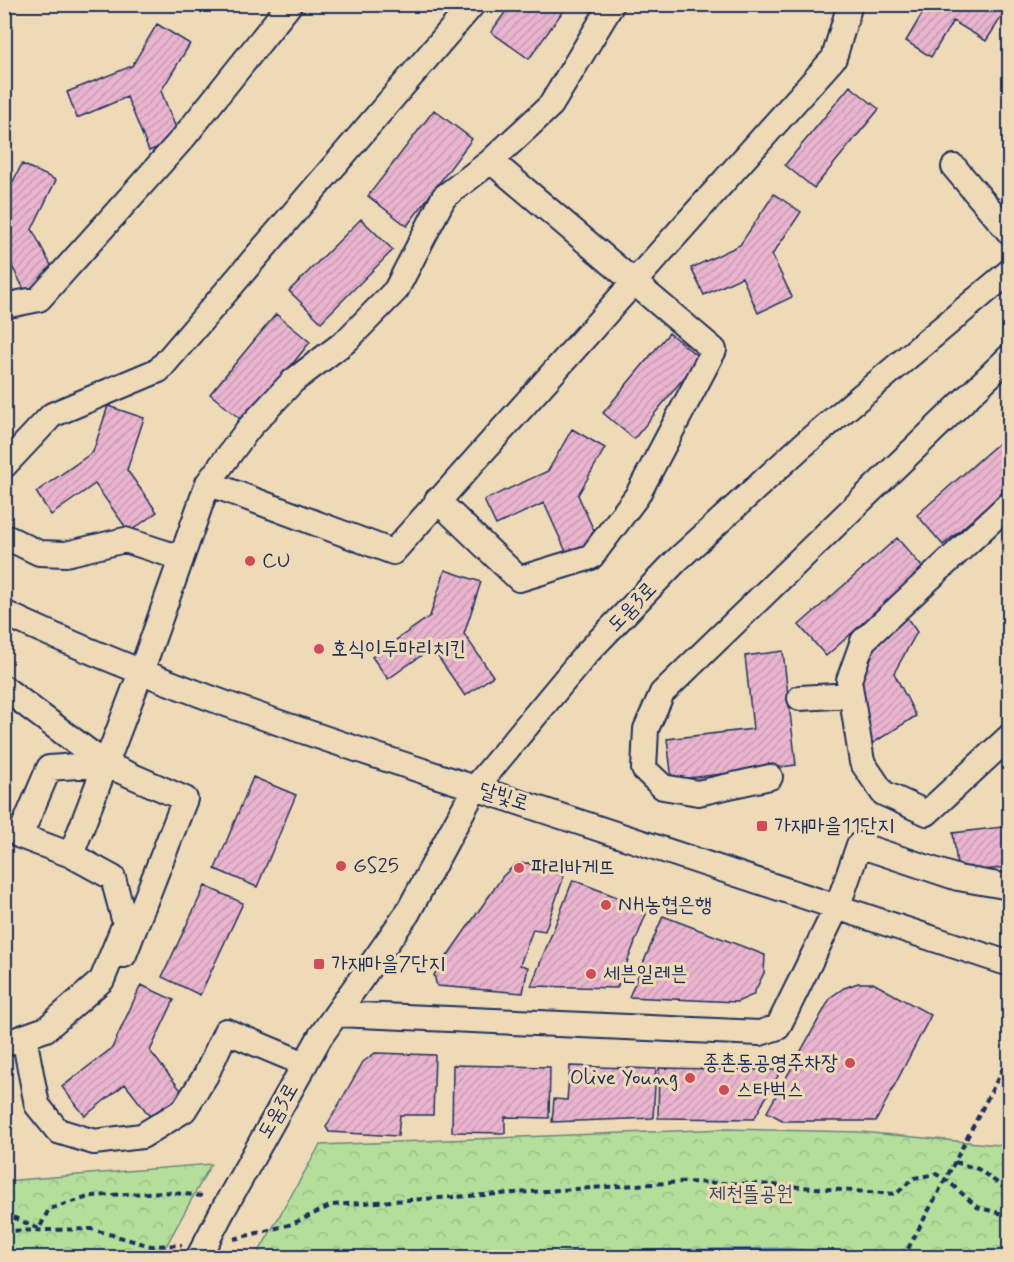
<svg xmlns="http://www.w3.org/2000/svg" width="1014" height="1262" font-family="Mynerve,'Poor Story',sans-serif">
<defs>
<pattern id="park-crowns" width="20" height="18" patternUnits="userSpaceOnUse" patternTransform="scale(1.5)"><rect width="20" height="18" fill="#b5de9b"/><path d="M2 6a3 3 0 1 1 6 0M12 15a3 3 0 1 1 6 0" fill="none" stroke="#9bbf88"/></pattern>
<pattern id="building-hatch" width="6" height="6" patternUnits="userSpaceOnUse" patternTransform="scale(1.5)"><rect width="6" height="6" fill="#e9b4cd"/><path d="M-1 1l2-2M0 6l6-6M5 7l2-2" fill="none" stroke="#c79bb2"/></pattern>
</defs>
<rect width="100%" height="100%" fill="#efdab8"/>
<filter id="ink" filterUnits="userSpaceOnUse"><feTurbulence type="fractalNoise" baseFrequency=".0167" numOctaves="2"/><feDisplacementMap in="SourceGraphic" scale="12" xChannelSelector="R" yChannelSelector="G"/><feConvolveMatrix kernelMatrix="1 2 1 2 8 2 1 2 1" color-interpolation-filters="sRGB"/></filter>
<g filter="url(#ink)">
<path fill="url(#park-crowns)" stroke="#68867c" stroke-width="1.5" d="M 726,1129 L 861,1132 L 1009,1146 L 1009,1257 L 256,1257 L 320,1145 Z
M 211,1164 L 160,1257 L 5,1257 L 5,1181 Z"/>
<g fill="none" stroke-linecap="round" stroke-linejoin="round">
<path stroke="#5e85b0" stroke-width="7" d="M 542,1258 L 571,1254 L 780,1251 L 897,1258"/>
</g>
<path fill="url(#building-hatch)" stroke="#1b2f5e" stroke-width="1.5" d="M 511,4 L 568,4 L 529,59 L 491,32 Z
M 928,4 L 997,4 L 1006,10 L 986,41 L 953,21 L 931,57 L 906,41 Z
M 157,24 L 190,44 L 161,91 L 180,138 L 149,151 L 127,97 L 77,118 L 67,92 L 132,66 Z
M 850,86 L 879,109 L 814,188 L 785,165 Z
M 434,110 L 472,139 L 407,226 L 368,196 Z
M 22,164 L 56,180 L 32,229 L 56,275 L 25,291 L 4,251 L 4,199 Z
M 774,194 L 801,212 L 772,255 L 792,297 L 758,313 L 742,277 L 704,295 L 691,268 L 740,245 Z
M 361,219 L 393,250 L 321,322 L 289,291 Z
M 276,314 L 310,342 L 245,423 L 210,394 Z
M 669,333 L 700,358 L 634,439 L 603,413 Z
M 108,406 L 144,418 L 127,470 L 157,512 L 129,532 L 95,484 L 51,515 L 36,492 L 93,452 Z
M 572,429 L 605,448 L 578,495 L 599,542 L 568,556 L 544,503 L 496,525 L 484,500 L 548,471 Z
M 1010,433 L 1010,487 L 943,545 L 917,515 Z
M 897,538 L 924,569 L 826,656 L 799,625 Z
M 445,570 L 481,582 L 464,634 L 493,676 L 465,696 L 432,648 L 388,679 L 372,657 L 430,616 Z
M 903,612 L 917,632 L 894,673 L 916,716 L 870,745 L 861,670 L 869,648 Z
M 783,651 L 796,765 L 672,780 L 667,739 L 753,729 L 745,656 Z
M 253,777 L 296,795 L 257,887 L 215,869 Z
M 1010,826 L 1010,867 L 958,873 L 953,833 Z
M 528,863 L 564,876 L 545,931 L 533,929 L 520,965 L 528,967 L 523,993 L 437,986 L 434,975 L 503,876 L 516,864 Z
M 573,880 L 648,909 L 617,988 L 531,986 Z
M 205,886 L 243,903 L 200,995 L 162,977 Z
M 663,916 L 765,955 L 764,973 L 753,995 L 737,1002 L 629,997 Z
M 858,983 L 873,983 L 931,1015 L 876,1121 L 784,1121 L 767,1112 L 831,997 L 844,988 Z
M 141,985 L 174,1000 L 150,1051 L 184,1094 L 152,1119 L 125,1084 L 85,1116 L 62,1087 L 112,1048 Z
M 375,1053 L 435,1055 L 433,1115 L 400,1115 L 398,1136 L 329,1132 L 326,1127 L 363,1062 Z
M 453,1065 L 550,1067 L 549,1118 L 505,1117 L 505,1133 L 452,1132 Z
M 570,1066 L 656,1069 L 653,1118 L 552,1122 L 554,1099 L 567,1100 Z
M 659,1068 L 775,1070 L 778,1076 L 754,1119 L 658,1118 Z"/>
<g fill="none" stroke-linecap="round" stroke-linejoin="round">
<defs>
<path id="minor" d="M 954,167 L 1010,233
M 4,306 L 39,299 L 184,137 L 290,4
M 4,466 L 52,415 L 159,370 L 473,4
M 208,483 L 393,552 L 834,58 L 850,4
M 437,500 L 519,579 L 591,557 L 637,496 L 714,350 L 491,161
M 1010,503 L 863,641 L 849,680 L 862,762 L 883,793 L 927,813 L 1010,736
M 4,536 L 39,553 L 66,554 L 125,540 L 181,558
M 4,613 C 167,689 336,743 506,798 C 674,852 842,907 1010,964
M 4,688 L 105,764 L 185,799 L 124,955 L 115,949
M 800,698 L 851,695
M 105,764 L 49,768 L 20,836 L 71,855 L 141,672 L 208,483 L 249,428 L 293,381 L 346,341 L 396,290 L 444,197 L 491,161 L 551,105 L 612,4
M 770,777 L 698,793 L 663,787 L 644,769 L 646,729 L 662,693 L 1010,356
M 337,1014 L 760,1033 L 778,1027 L 838,905 L 859,845 L 958,878 L 1010,887
M 24,1037 L 37,1105 L 58,1131 L 94,1142 L 142,1136 L 184,1110 L 206,1075 L 226,1031 L 305,1064
M 4,1044 L 46,1029 L 102,980 L 125,923 L 113,878 L 71,855
M 223,1210 L 320,1037 L 407,914 L 475,788 L 587,653 L 677,560 L 802,446 L 1010,271"/>
</defs>
<use href="#minor" stroke="#1b2f5e" stroke-width="28"/>
<path stroke="#1b2f5e" stroke-width="4" stroke-dasharray="6 4.5" stroke-linecap="butt" d="M 955,1162 L 978,1169 L 1010,1192
M 952,1167 L 1010,1055
M 4,1213 L 39,1229 L 49,1209 L 92,1196 L 164,1192 L 203,1196
M 4,1231 L 91,1229 L 151,1246 L 182,1245
M 234,1239 L 292,1224 L 332,1205 L 682,1182 L 759,1184 L 896,1194 L 914,1178 L 936,1174 L 948,1181 L 977,1207 L 1010,1216"/>
<use href="#minor" stroke="#efdab8" stroke-width="24"/>
<defs>
<path id="minor-bridge" d="M 198,1258 L 223,1210"/>
</defs>
<use href="#minor-bridge" stroke="#1b2f5e" stroke-width="28" stroke-linecap="butt"/>
<path stroke="#1b2f5e" stroke-width="4" stroke-dasharray="6 4.5" stroke-linecap="butt" d="M 903,1258 L 952,1167"/>
<use href="#minor-bridge" stroke="#efdab8" stroke-width="24"/>
</g>
</g>
<g fill="#d1495b" stroke="#efdab8" stroke-width="2">
<circle cx="250" cy="561" r="6"/>
<circle cx="319" cy="649" r="6"/>
<rect x="756" y="820" width="12" height="12" rx="3"/>
<circle cx="341" cy="866" r="6"/>
<circle cx="519" cy="868" r="6"/>
<circle cx="606" cy="905" r="6"/>
<rect x="313" y="958" width="12" height="12" rx="3"/>
<circle cx="591" cy="974" r="6"/>
<circle cx="850" cy="1063" r="6"/>
<circle cx="690" cy="1078" r="6"/>
<circle cx="724" cy="1090" r="6"/>
</g>
<g text-anchor="middle" dominant-baseline="central" stroke-width="6" stroke-linejoin="round" paint-order="stroke">
<g font-size="21" fill="#1b2f5e" stroke="#efdab8" text-anchor="start">
<text x="262" y="561">CU</text>
<text x="331" y="649">호식이두마리치킨</text>
<text x="774" y="826">가재마을11단지</text>
<text x="353" y="866">GS25</text>
<text x="531" y="868">파리바게뜨</text>
<text x="618" y="905">NH농협은행</text>
<text x="331" y="964">가재마을7단지</text>
<text x="603" y="974">세븐일레븐</text>
<text x="838" y="1063" text-anchor="end">종촌동공영주차장</text>
<text x="678" y="1078" text-anchor="end">Olive Young</text>
<text x="736" y="1090">스타벅스</text>
</g>
<g font-size="21" fill="#1b2f5e" stroke="#efdab8">
<text transform="translate(632 607) rotate(-46)">도움3로</text>
<text transform="translate(504 797) rotate(18)">달빛로</text>
<text transform="translate(278 1111) rotate(-60)">도움3로</text>
</g>
<g font-size="21" fill="#324967" stroke="#efdab8">
<text x="751" y="1194">제천뜰공원</text>
</g>
</g>
<rect width="1014" height="1262" fill="none" stroke="#efdab8" stroke-width="24"/>
<rect x="12" y="12" width="990" height="1238" fill="none" stroke="#1b2f5e" stroke-width="2" filter="url(#ink)"/>
</svg>
